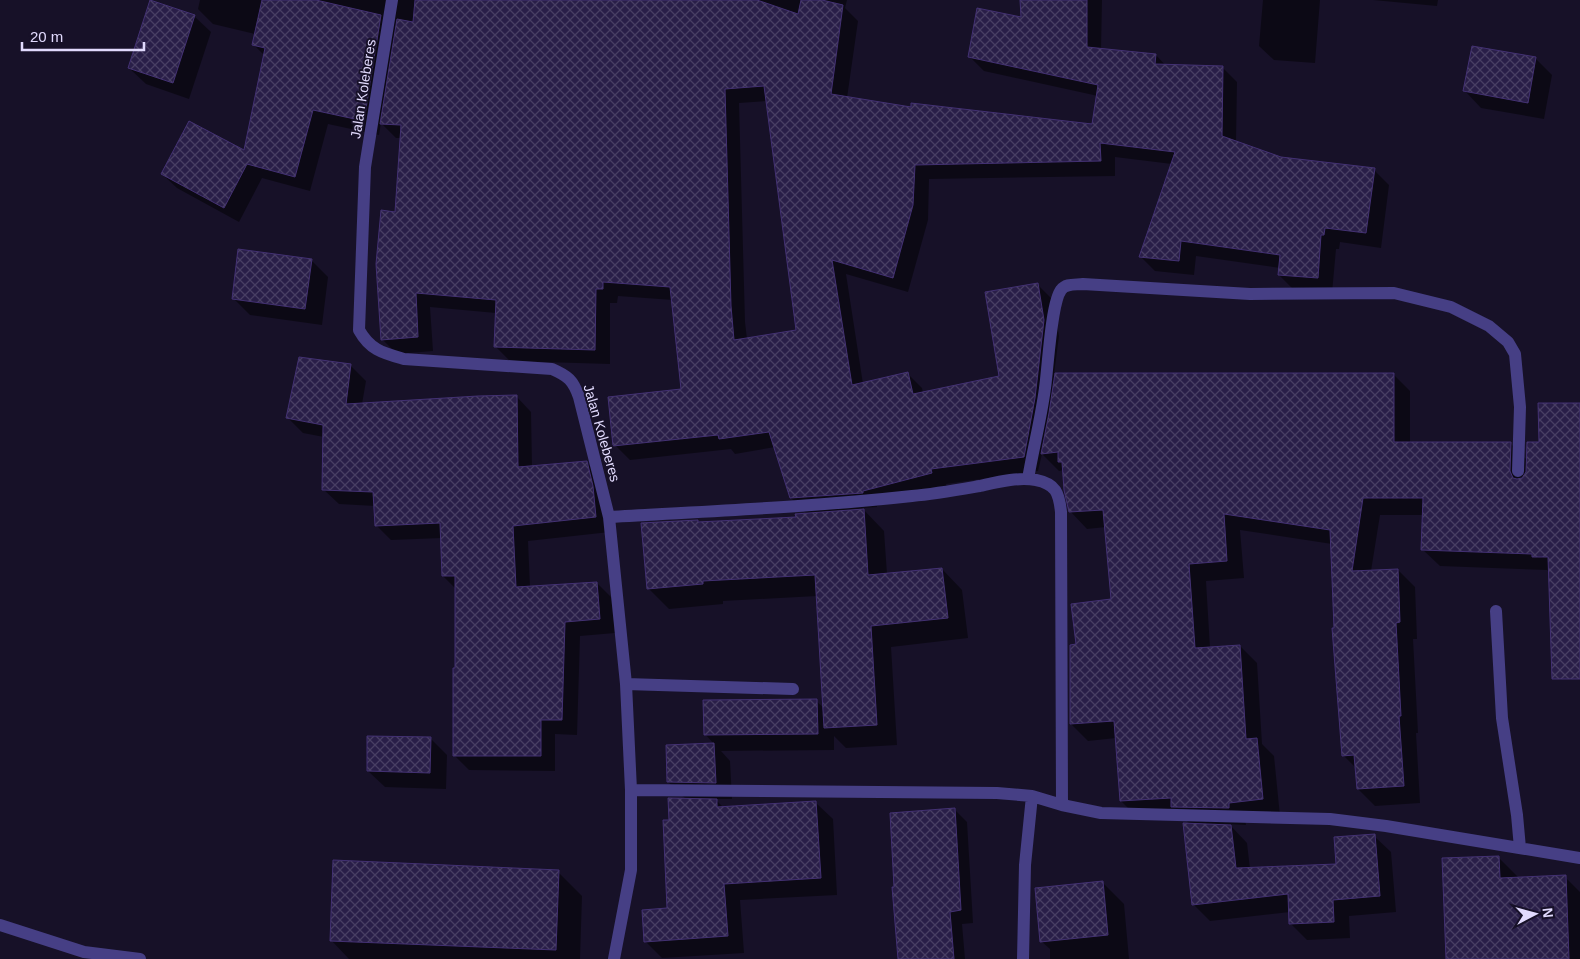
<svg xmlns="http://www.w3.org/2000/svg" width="1580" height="959" font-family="Helvetica,sans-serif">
<defs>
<pattern id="building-cross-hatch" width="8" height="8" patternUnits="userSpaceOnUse" patternTransform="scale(1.25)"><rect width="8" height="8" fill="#291e48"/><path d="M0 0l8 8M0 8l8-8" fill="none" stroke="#483e63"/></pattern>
</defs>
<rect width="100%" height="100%" fill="#171128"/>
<path fill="#0007" fill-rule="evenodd" d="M 200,0 L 847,0 L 845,8 L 858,21 L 847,98 L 912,109 L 1093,125 L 1098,96 L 984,71 L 969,56 L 1023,19 L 1022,0 L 1102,0 L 1101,50 L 1156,55 L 1166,66 L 1222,67 L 1237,82 L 1236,142 L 1280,158 L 1374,170 L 1389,185 L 1381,248 L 1340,242 L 1339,249 L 1336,249 L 1332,293 L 1294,290 L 1279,275 L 1280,268 L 1196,256 L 1194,275 L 1155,271 L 1141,257 L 1172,164 L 1115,157 L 1115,176 L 929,179 L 928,220 L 908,292 L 846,274 L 863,384 L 907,373 L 922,388 L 923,393 L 1001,377 L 1038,285 L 1053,300 L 1059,336 L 1054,374 L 1393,374 L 1410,391 L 1410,443 L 1510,443 L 1528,461 L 1540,443 L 1580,405 L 1580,650 L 1550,573 L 1547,570 L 1440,566 L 1422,549 L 1424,515 L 1380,515 L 1371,571 L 1398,570 L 1415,587 L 1417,639 L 1413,639 L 1418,733 L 1416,733 L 1420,803 L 1375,806 L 1358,789 L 1357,769 L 1343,755 L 1332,544 L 1240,530 L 1244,578 L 1206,581 L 1210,648 L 1240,646 L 1257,663 L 1262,744 L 1274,756 L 1280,816 L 1245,819 L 1246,825 L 1229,824 L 1247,843 L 1250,869 L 1338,865 L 1374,836 L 1391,852 L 1396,912 L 1349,916 L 1350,938 L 1307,940 L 1290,923 L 1290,912 L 1210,921 L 1193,904 L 1191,825 L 1181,815 L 1138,818 L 1121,801 L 1116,738 L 1088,741 L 1071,724 L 1071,646 L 1078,646 L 1112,600 L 1106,527 L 1087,529 L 1070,511 L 1064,470 L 1059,471 L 1042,454 L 1038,471 L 946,484 L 947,488 L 877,506 L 877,507 L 862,508 L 884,531 L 887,574 L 942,569 L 962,590 L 968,638 L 891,647 L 897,745 L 846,748 L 834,736 L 834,750 L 721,751 L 730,761 L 732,799 L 715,799 L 724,808 L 816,803 L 833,819 L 837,895 L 740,900 L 744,953 L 662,958 L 645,941 L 669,909 L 670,821 L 687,800 L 668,782 L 667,746 L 714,744 L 705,734 L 816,701 L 824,708 L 817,596 L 723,601 L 723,604 L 669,609 L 648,588 L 698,521 L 700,524 L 798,518 L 808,515 L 791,498 L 775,447 L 735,454 L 731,449 L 630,460 L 615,445 L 682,390 L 673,300 L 618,296 L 617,303 L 610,303 L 610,364 L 510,361 L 495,346 L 496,313 L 430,307 L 433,351 L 397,354 L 382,339 L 396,213 L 401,138 L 396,138 L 381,123 L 379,135 L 328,124 L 310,191 L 262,178 L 239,222 L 177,188 L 162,174 L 245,152 L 265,56 L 253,44 L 255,34 L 213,24 L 198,9 ZM 767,101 L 797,331 L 747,339 L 745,322 L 739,103 Z
M 1263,0 L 1320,0 L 1315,63 L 1274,60 L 1259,46 Z
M 1373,0 L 1438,0 L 1437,6 Z
M 194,16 L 211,32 L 189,99 L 146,84 L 129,68 Z
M 1535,58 L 1552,75 L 1544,119 L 1481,108 L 1465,91 Z
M 311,260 L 328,277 L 322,325 L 250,315 L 233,298 Z
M 351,366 L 366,381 L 362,404 L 516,396 L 531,412 L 532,467 L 586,462 L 601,478 L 610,532 L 528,541 L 530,587 L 597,583 L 612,598 L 615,633 L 580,636 L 577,735 L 555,734 L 555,771 L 469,770 L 454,755 L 457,670 L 456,589 L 443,576 L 442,538 L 391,540 L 376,525 L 375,506 L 339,504 L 323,489 L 324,437 L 303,433 L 288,418 Z
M 430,738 L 447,755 L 446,789 L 385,787 L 368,771 Z
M 954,809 L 967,822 L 973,923 L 962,924 L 965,959 L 899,959 L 896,888 Z
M 1498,857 L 1520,879 L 1565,877 L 1580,892 L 1580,959 L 1447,959 Z
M 558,872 L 582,896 L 580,959 L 349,959 L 331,940 Z
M 1103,883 L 1124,904 L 1129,959 L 1050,959 L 1050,949 L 1041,941 Z"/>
<path fill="url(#building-cross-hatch)" stroke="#433173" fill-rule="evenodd" d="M 150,0 L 195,15 L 173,83 L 128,68 Z
M 262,0 L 316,0 L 381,15 L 364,121 L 313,110 L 295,177 L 247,164 L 224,208 L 161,174 L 189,121 L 244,150 L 265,48 L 252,45 Z
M 415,0 L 757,0 L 798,14 L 801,0 L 822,0 L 843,5 L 831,94 L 911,107 L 911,103 L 1092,124 L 1098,85 L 968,57 L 977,8 L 1021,17 L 1020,0 L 1087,0 L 1087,47 L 1156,54 L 1155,64 L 1223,66 L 1222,136 L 1281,157 L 1375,168 L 1366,233 L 1325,228 L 1324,235 L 1321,235 L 1318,278 L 1278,275 L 1280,255 L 1181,241 L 1179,261 L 1139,257 L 1175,152 L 1100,143 L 1101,161 L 915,165 L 913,205 L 893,278 L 832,260 L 852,385 L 908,372 L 913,394 L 999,376 L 985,292 L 1038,283 L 1044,320 L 1035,398 L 1024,457 L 931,469 L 932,473 L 863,491 L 863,493 L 790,498 L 769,432 L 719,439 L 718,435 L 613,446 L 608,397 L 681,389 L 670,287 L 603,282 L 603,289 L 596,289 L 595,350 L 494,347 L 496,300 L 416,293 L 418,337 L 381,340 L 376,264 L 381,210 L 395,212 L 401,125 L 380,124 L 397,19 L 413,22 ZM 764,86 L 796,330 L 734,340 L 731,306 L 725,89 Z
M 1472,46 L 1536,57 L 1528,103 L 1463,91 Z
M 238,249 L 312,259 L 305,309 L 232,299 Z
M 299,357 L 351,364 L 346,404 L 478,396 L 517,395 L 518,467 L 587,461 L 593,486 L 596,517 L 513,526 L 516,587 L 597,582 L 600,619 L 565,622 L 562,720 L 541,720 L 541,756 L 453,756 L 453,668 L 455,668 L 455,576 L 442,576 L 440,523 L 375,526 L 373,492 L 322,490 L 323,425 L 286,418 Z
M 1055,373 L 1394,373 L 1394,442 L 1511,442 L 1510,471 L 1513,478 L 1517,479 L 1522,478 L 1526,472 L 1527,442 L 1539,442 L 1538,403 L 1580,403 L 1580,679 L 1552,679 L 1548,557 L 1532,557 L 1532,554 L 1421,550 L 1423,498 L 1363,498 L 1352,571 L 1398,569 L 1400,622 L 1396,623 L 1401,716 L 1399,716 L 1404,786 L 1357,789 L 1354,755 L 1342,756 L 1332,628 L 1334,628 L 1330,530 L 1224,514 L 1227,561 L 1189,564 L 1195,648 L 1240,645 L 1246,739 L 1257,738 L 1263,799 L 1229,803 L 1229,808 L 1171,807 L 1171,798 L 1120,801 L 1114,721 L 1070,724 L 1070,645 L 1076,644 L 1071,604 L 1111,599 L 1103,510 L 1069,512 L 1064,490 L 1062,462 L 1058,462 L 1058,452 L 1041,454 L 1049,413 Z
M 864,509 L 868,575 L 942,568 L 948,618 L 871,626 L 877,725 L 824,728 L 815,575 L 703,581 L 703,584 L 647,589 L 641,523 L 698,520 L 698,522 L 796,517 L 795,514 Z
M 817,699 L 818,734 L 704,735 L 703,700 Z
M 367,736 L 431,737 L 430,773 L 367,771 Z
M 714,743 L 716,783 L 667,782 L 666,745 Z
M 668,798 L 717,799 L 717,807 L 816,801 L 821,878 L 724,884 L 728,936 L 644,942 L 642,910 L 667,908 L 663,820 L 669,820 Z
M 955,808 L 961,910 L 950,912 L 954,959 L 898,959 L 892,887 L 894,887 L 890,813 Z
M 1183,823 L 1231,825 L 1236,868 L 1336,864 L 1334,837 L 1375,834 L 1380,896 L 1333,900 L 1334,922 L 1289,924 L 1288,894 L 1192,905 Z
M 1499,856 L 1500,878 L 1566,875 L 1569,959 L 1446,959 L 1442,858 Z
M 333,860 L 559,870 L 556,950 L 330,941 Z
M 1103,881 L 1108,935 L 1040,942 L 1035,888 Z"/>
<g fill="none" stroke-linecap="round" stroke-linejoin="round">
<path stroke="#463f85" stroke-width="12" d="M 392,0 L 365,167 L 359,330 C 370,350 383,353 404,359 L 552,369 C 568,376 573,380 579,397 L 609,517 L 626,684 L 631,790 L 631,870 L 614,959
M 1028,479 C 1033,449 1041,419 1045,388 C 1048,368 1051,303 1061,290 C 1066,283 1075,285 1083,284 L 1250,294 L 1394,293 L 1451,307 L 1489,326 L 1508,342 L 1515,354 L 1520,407 L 1518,471
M 609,517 C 710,511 812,507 912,496 C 935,494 957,490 980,486 C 998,482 1017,477 1036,480 C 1056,484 1059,493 1061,512 L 1062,805
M 1496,611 L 1502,718 L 1517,815 L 1520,848
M 626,684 L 793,689
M 631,790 L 997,793 L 1032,796 L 1062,805 L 1101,813 L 1330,819 L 1386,826 L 1580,858
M 0,925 L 84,952 L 140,959
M 1023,959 L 1025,865 L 1032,796"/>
</g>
<g text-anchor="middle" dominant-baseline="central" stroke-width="4" stroke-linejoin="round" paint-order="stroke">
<g font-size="14" fill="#e1dafd" stroke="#171128">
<text transform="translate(363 89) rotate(-81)">Jalan Koleberes</text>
<text transform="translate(602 433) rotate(74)">Jalan Koleberes</text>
</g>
</g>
<g transform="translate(1535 914) rotate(84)" stroke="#171128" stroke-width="4" paint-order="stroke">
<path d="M0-4L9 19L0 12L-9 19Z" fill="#e1dafd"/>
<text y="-8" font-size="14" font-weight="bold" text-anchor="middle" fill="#e1dafd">N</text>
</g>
<path d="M22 42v8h122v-8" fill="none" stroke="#e1dafd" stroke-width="2.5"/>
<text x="30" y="42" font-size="15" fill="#e1dafd" stroke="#171128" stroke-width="4" paint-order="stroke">20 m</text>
</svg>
